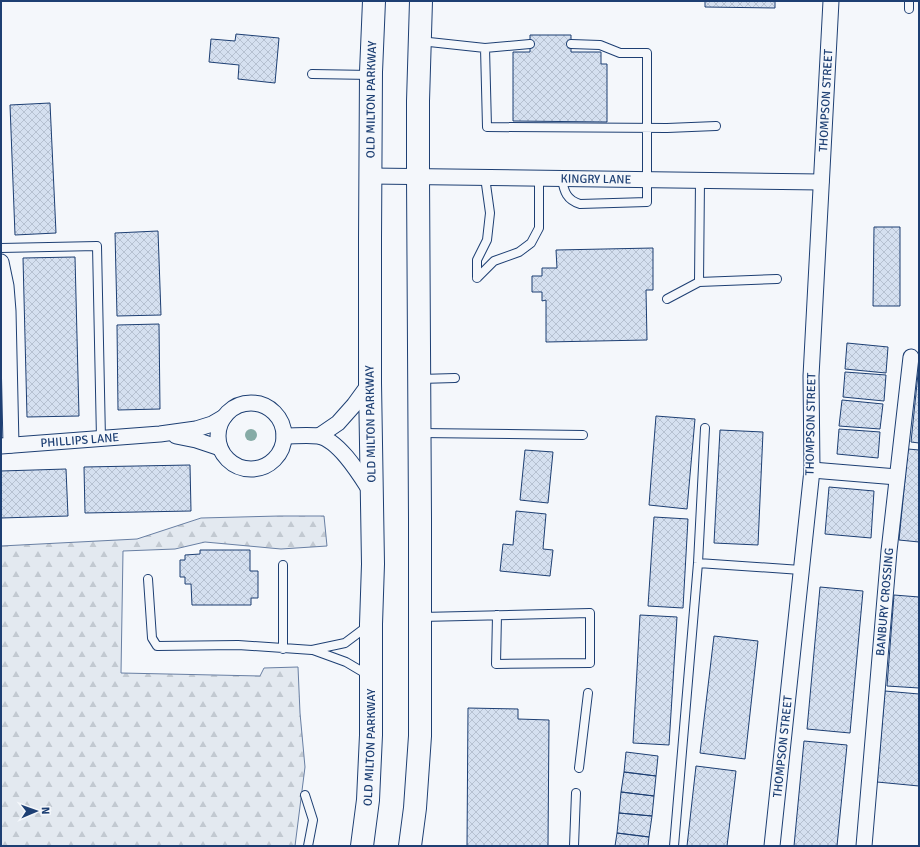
<svg xmlns="http://www.w3.org/2000/svg" width="920" height="847" font-family="Signika,sans-serif">
<defs>
<pattern id="forest-firs" width="22" height="20" patternUnits="userSpaceOnUse"><rect width="22" height="20" fill="#e3e9f0"/><path d="M5 1l3.5 6h-7zM16 11l3.5 6h-7z" fill="#c2c9d1"/></pattern>
<pattern id="building-cross-hatch" width="8" height="8" patternUnits="userSpaceOnUse"><rect width="8" height="8" fill="#d5e0f0"/><path d="M0 0l8 8M0 8l8-8" fill="none" stroke="#b6c1d1"/></pattern>
</defs>
<rect width="100%" height="100%" fill="#f4f7fb"/>
<path fill="url(#forest-firs)" stroke="#687fa3" d="M 279,516 L 324,516 L 327,546 L 281,549 L 205,542 L 175,549 L 123,551 L 121,673 L 260,676 L 264,668 L 298,667 L 300,713 L 305,767 L 295,846 L 1,846 L 1,546 L 137,539 L 201,518 Z"/>
<path fill="url(#building-cross-hatch)" stroke="#1d3f73" d="M 705,1 L 775,1 L 775,8 L 705,7 Z
M 236,34 L 279,38 L 275,83 L 238,79 L 239,65 L 209,62 L 211,39 L 235,41 Z
M 530,35 L 571,35 L 571,52 L 601,52 L 601,64 L 607,64 L 607,122 L 513,121 L 513,52 L 530,52 Z
M 50,103 L 56,233 L 15,235 L 10,105 Z
M 874,227 L 900,227 L 900,306 L 873,306 Z
M 158,231 L 161,315 L 117,316 L 115,233 Z
M 653,248 L 653,290 L 646,290 L 647,340 L 546,342 L 546,300 L 542,301 L 542,292 L 532,292 L 532,276 L 542,276 L 542,268 L 557,268 L 556,250 Z
M 75,257 L 79,416 L 27,417 L 23,258 Z
M 159,324 L 160,409 L 118,410 L 117,325 Z
M 847,343 L 888,347 L 886,373 L 845,369 Z
M 919,364 L 919,443 L 911,442 Z
M 845,372 L 886,375 L 884,401 L 843,397 Z
M 842,400 L 883,404 L 880,429 L 839,426 Z
M 656,416 L 695,419 L 687,509 L 649,505 Z
M 839,429 L 880,432 L 878,458 L 837,454 Z
M 720,430 L 763,432 L 758,545 L 714,543 Z
M 908,449 L 919,450 L 919,542 L 899,540 Z
M 525,450 L 553,452 L 548,503 L 520,500 Z
M 190,465 L 191,511 L 85,513 L 84,467 Z
M 66,469 L 68,516 L 1,518 L 1,471 Z
M 829,487 L 874,491 L 871,538 L 825,534 Z
M 516,511 L 546,514 L 543,549 L 553,550 L 550,576 L 500,571 L 503,544 L 513,545 Z
M 654,517 L 688,519 L 683,608 L 648,606 Z
M 200,550 L 250,550 L 250,571 L 258,571 L 258,598 L 251,598 L 251,605 L 192,605 L 191,584 L 185,584 L 185,577 L 180,577 L 180,560 L 185,560 L 185,555 L 200,554 Z
M 820,587 L 863,591 L 850,733 L 807,729 Z
M 894,595 L 919,597 L 919,688 L 887,686 Z
M 640,615 L 677,617 L 669,745 L 633,743 Z
M 714,636 L 758,641 L 745,759 L 700,753 Z
M 885,691 L 919,694 L 919,786 L 877,782 Z
M 468,708 L 518,709 L 518,719 L 549,720 L 548,846 L 467,846 Z
M 804,741 L 847,745 L 837,846 L 794,846 Z
M 626,752 L 658,756 L 656,776 L 624,772 Z
M 696,766 L 736,771 L 727,846 L 687,846 Z
M 624,772 L 656,776 L 654,796 L 621,792 Z
M 621,792 L 654,796 L 652,816 L 619,813 Z
M 619,813 L 652,816 L 649,837 L 617,833 Z
M 617,833 L 649,837 L 648,846 L 615,846 Z"/>
<g fill="none" stroke-linecap="round" stroke-linejoin="round">
<defs>
<path id="service" d="M 909,9 L 909,1
M 420,41 L 485,48 L 530,44
M 485,48 L 487,127 L 667,128 L 716,126
M 312,74 L 371,75
M 562,179 C 564,192 567,200 580,204 L 647,202 L 647,53 L 620,53 L 600,45 L 571,44
M 1,248 L 97,246 L 101,439
M 477,278 L 494,261 L 519,252 L 531,243 L 539,228 L 539,178
M 477,278 L 477,260 L 487,240 L 490,213 L 485,177
M 699,282 L 700,181
M 667,299 L 699,282 L 777,279
M 420,379 L 455,378
M 420,433 L 583,435
M 698,563 L 801,570
M 148,579 L 152,638 L 157,646 L 238,645 L 312,650 L 345,643 L 369,625
M 421,617 L 590,613 L 590,663 L 496,664 L 497,615
M 283,649 L 283,565
M 313,650 L 346,662 L 368,675
M 579,768 L 588,693
M 305,795 L 313,820 L 308,846
M 574,846 L 576,793
M 674,846 L 698,563 L 705,428"/>
<g id="minor">
<path id="s1" d="M 371,176 L 821,182"/>
<path d="M 1,262 L 6,286 L 8,311 L 11,445"/>
<circle cx="251" cy="436" r="33"/>
<path d="M 176,436 L 196,440 L 220,448"/>
<path d="M 284,436 C 294,436 308,435 318,436 C 339,440 360,475 371,492"/>
<path d="M 319,436 L 338,423 L 354,405 L 370,383"/>
<path id="s2" d="M 1,446 L 160,434 L 196,429 L 212,424 L 224,417"/>
<path d="M 812,470 L 897,477"/>
<path id="s3" d="M 772,846 L 812,470 L 811,376 L 831,1"/>
<path id="s4" d="M 864,846 L 889,551 L 911,357"/>
</g>
<g id="trunk">
<path id="s5" d="M 362,846 L 368,800 L 371,735 L 371,624 L 373,564 L 370,383 L 370,238 L 371,72 L 374,1"/>
<path d="M 410,846 L 415,808 L 420,736 L 420,519 L 418,176 L 418,101 L 421,1"/>
</g>
</defs>
<use href="#service" stroke="#1d3f73" stroke-width="10"/>
<use href="#minor" stroke="#1d3f73" stroke-width="17"/>
<use href="#trunk" stroke="#1d3f73" stroke-width="24"/>
<use href="#service" stroke="#f4f7fb" stroke-width="8"/>
<use href="#minor" stroke="#f4f7fb" stroke-width="15"/>
<use href="#trunk" stroke="#f4f7fb" stroke-width="22"/>
</g>
<circle fill="#86aba6" cx="251" cy="435" r="6"/>
<g text-anchor="middle" dominant-baseline="central" stroke-width="3" stroke-linejoin="round" paint-order="stroke">
<g font-size="12" fill="#1d3f73" stroke="#f4f7fb">
<text stroke="none"><textPath href="#s5" startOffset="747">OLD MILTON PARKWAY</textPath></text>
<text stroke="none"><textPath href="#s3" startOffset="748">THOMPSON STREET</textPath></text>
<text stroke="none"><textPath href="#s1" startOffset="225">KINGRY LANE</textPath></text>
<text transform="translate(371 424) rotate(-91)">OLD MILTON PARKWAY</text>
<text transform="translate(811 424) rotate(-89)">THOMPSON STREET</text>
<text stroke="none"><textPath href="#s2" startOffset="79">PHILLIPS LANE</textPath></text>
<text stroke="none"><textPath href="#s4" startOffset="245">BANBURY CROSSING</textPath></text>
<text stroke="none"><textPath href="#s3" startOffset="100">THOMPSON STREET</textPath></text>
<text stroke="none"><textPath href="#s5" startOffset="99">OLD MILTON PARKWAY</textPath></text>
</g>
</g>
<rect width="920" height="847" fill="none" stroke="#1d3f73" stroke-width="4"/>
<g transform="translate(36 811) rotate(88)" stroke="#f4f7fb" stroke-width="3" paint-order="stroke">
<path d="M0-3L7 15L0 10L-7 15Z" fill="#1d3f73"/>
<text y="-6" font-size="11" font-weight="bold" text-anchor="middle" fill="#1d3f73">N</text>
</g>
</svg>
